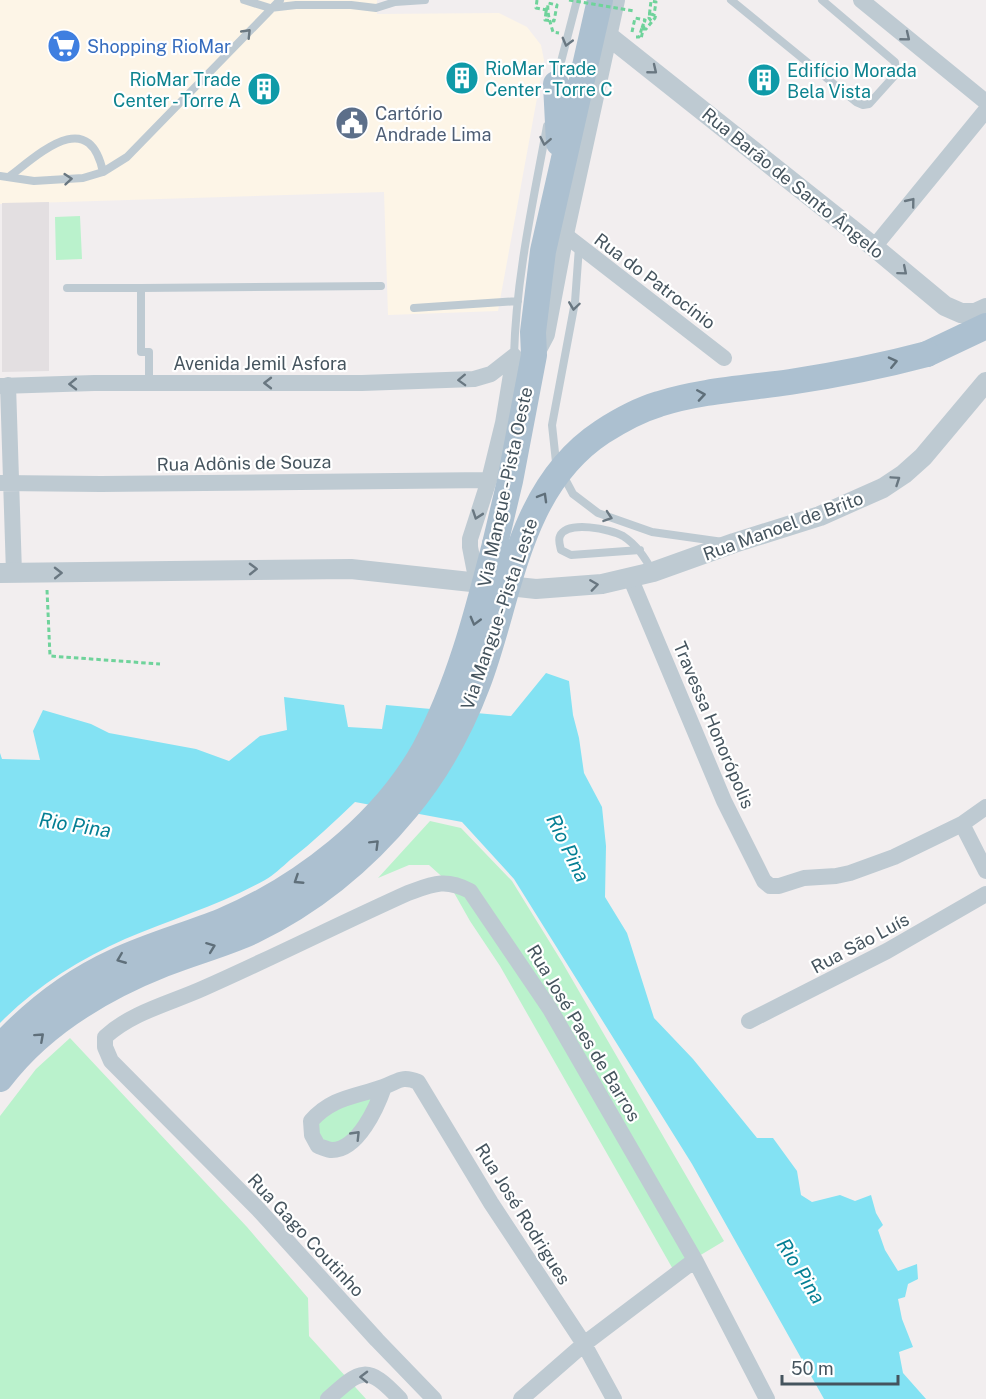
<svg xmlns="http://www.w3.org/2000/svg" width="986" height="1399" font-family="'Public Sans',sans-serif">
<rect width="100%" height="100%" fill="#f2eeef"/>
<path fill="#fdf5e7" d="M 0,0 L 377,0 L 377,14 L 499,13 L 527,27 L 541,45 L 544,60 L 498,311 L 388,315 L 384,192 L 0,204 Z"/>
<path fill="#e3dfe1" d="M 49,202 L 49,371 L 2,372 L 2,203 Z"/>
<path fill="#baf2cc" d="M 80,216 L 82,259 L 56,260 L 55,217 Z
M 430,821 L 461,828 L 512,881 L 562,962 L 724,1241 L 674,1271 L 500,966 L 470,921 L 448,882 L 429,865 L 409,865 L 378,878 Z
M 70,1038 L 247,1227 L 308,1298 L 309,1336 L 366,1399 L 0,1399 L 0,1116 L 36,1069 Z
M 380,1093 L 350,1137 L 333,1148 L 315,1133 L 322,1113 Z"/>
<path fill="#83e2f3" d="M 546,673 L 569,681 L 573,715 L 579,738 L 584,773 L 602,807 L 606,846 L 605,897 L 627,933 L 654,1018 L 693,1059 L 757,1138 L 773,1138 L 797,1171 L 801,1195 L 812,1202 L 840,1195 L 855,1201 L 871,1195 L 876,1213 L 883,1225 L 878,1230 L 885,1250 L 898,1271 L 917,1264 L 918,1279 L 908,1284 L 905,1297 L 898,1299 L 902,1319 L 913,1347 L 899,1352 L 903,1373 L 926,1399 L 824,1399 L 692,1164 L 514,879 L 462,822 L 355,802 C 334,822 313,842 290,860 C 282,867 274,875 265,880 C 220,905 172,919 125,939 C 80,959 35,987 0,1023 L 0,753 L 2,759 L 40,760 L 33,731 L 43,710 L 91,724 L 109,733 L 196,749 L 229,761 L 260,736 L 287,730 L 284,697 L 344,705 L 348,727 L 382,729 L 386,705 L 511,716 Z"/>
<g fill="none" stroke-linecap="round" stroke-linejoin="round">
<path stroke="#6fd39b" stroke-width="3" stroke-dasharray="4.5 3" stroke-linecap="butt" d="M 537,0 L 536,8 L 547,10
M 546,12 L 545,20 L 554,21 L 557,5 L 548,3 C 547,13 550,22 553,32 L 559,33
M 651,14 L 654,15 L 656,2 L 651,1 L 649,18 L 652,22
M 643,29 L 646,29 L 655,18 L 656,13
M 632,32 L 635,18 L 645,20 L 641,39
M 636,37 L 639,37 L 642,28
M 47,590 L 50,656 L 160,664"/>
<path stroke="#becad2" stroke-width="8" d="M 244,0 L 270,8 L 296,5 L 351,5 L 376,8 L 395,2 L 425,0
M 731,0 L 856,102 L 863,105 L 869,104 L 896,74 L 895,62 L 822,0
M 556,81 L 577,0
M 0,176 L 34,181 L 83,178 L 103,172 L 127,157 L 280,0
M 10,176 C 39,154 89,106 103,172
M 579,247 L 575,302 L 552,425 L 556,462 L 573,494 L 598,513 L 652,532 L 723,542
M 67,288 L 141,288 L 141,352 L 149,352 L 149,383
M 141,288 L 381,286
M 414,308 L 518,301
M 514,356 C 516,278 533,202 547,126
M 640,550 L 571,555 L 561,550 C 560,546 558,540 560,536 C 567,520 611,529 623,536 C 637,545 645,558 653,572"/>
<path stroke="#becad2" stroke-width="16" d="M 861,0 L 986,102
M 564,234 L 724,358
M 874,247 L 986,110
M 8,385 L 14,573
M 0,386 L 94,383 L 362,383 L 474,379 L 491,374 L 514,356
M 0,483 L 101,484 L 489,480
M 630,577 L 724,801 L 764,881 L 770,886 L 779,886 L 804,878 L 836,876 L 850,873 L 894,857 L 962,824 L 986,807
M 477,583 L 470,547 L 470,539 L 489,480 L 503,423 L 514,356
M 962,824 L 986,871
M 749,1021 L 887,951 L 986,894
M 384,1087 C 377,1107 358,1150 332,1150 C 328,1150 322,1147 318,1146 L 312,1135 L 311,1121 C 332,1097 355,1097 383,1087 C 398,1082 401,1075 418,1082 L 491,1203 L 584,1344 L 614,1399
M 328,1399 C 361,1369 367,1364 400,1399
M 434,1399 L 377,1340 L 258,1209 L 111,1061 L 105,1047 L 105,1037 C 132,1012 171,1003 204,988 C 272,958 339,924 408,893 C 433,884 445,878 470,891 L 550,1009 L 695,1260 L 767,1399
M 521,1399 L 584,1344 L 695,1260"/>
<path stroke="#becad2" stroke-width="20" d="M 606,34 L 874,247 L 945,306 L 961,313 L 975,313 L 986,308
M 535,353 L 545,334 L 564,234 L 615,0
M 0,573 L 351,569 L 536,589 L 602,584 L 653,572 L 734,543 L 820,516 L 883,488 L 904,474 L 923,457 L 986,382"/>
<path stroke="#acc0d0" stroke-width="26" d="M 556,84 L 559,143
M 927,354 L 986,326
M 495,544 L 510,481 L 534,355 L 533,332 L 543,251 L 600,0"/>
<path stroke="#6fd39b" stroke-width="3" stroke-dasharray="4.5 3" stroke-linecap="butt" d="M 569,0 L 634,11
M 546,12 L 547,7
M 648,14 L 651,14
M 642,28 L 645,19"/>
<path stroke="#acc0d0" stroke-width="26" d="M 0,1047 C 32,1012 72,981 116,961 C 150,945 187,935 222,921 C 301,888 382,825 424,750 C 459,685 477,614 495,544
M 0,1079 C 41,1025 101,989 164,964 C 194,952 225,944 253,931 C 313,902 364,860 406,809 C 437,772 461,728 478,683 C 511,596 517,488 602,432 C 619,421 639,410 659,404 C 699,391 748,388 790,382 C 836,375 882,366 927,354"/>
</g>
<defs><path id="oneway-chevron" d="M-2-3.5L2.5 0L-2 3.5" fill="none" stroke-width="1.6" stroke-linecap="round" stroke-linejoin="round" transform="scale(1.5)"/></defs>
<g stroke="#697781">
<use href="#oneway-chevron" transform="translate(247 33) rotate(-46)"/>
<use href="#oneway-chevron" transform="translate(906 37) rotate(39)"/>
<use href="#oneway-chevron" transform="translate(567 42) rotate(105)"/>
<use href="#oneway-chevron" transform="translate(653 70) rotate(39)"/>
<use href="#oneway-chevron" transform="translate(545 141) rotate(101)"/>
<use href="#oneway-chevron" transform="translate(68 179) rotate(-5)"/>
<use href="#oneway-chevron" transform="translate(911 202) rotate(-51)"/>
<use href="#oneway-chevron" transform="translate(903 271) rotate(40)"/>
<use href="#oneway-chevron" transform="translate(574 306) rotate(98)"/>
<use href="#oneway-chevron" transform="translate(462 380) rotate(178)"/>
<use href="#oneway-chevron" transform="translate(268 383) rotate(180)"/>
<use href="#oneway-chevron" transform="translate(73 384) rotate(179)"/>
<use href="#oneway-chevron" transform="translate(896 480) rotate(-34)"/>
<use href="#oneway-chevron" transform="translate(477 515) rotate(109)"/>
<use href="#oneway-chevron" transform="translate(608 517) rotate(19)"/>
<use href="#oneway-chevron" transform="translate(253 569) rotate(-1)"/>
<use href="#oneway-chevron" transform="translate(58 573) rotate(-1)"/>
<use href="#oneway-chevron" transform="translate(594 585) rotate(-8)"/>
<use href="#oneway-chevron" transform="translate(356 1135) rotate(-46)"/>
<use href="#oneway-chevron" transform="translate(364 1377) rotate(-179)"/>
</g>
<g stroke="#5f6f7a">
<use href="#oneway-chevron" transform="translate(893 362) rotate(-13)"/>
<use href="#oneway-chevron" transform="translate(701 395) rotate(-9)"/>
<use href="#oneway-chevron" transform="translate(543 497) rotate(-60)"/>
<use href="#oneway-chevron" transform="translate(475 621) rotate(105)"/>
<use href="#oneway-chevron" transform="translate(375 844) rotate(-45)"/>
<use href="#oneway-chevron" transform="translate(298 880) rotate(147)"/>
<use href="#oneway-chevron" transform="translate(211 947) rotate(-21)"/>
<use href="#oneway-chevron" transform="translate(121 959) rotate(158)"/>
<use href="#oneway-chevron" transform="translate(40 1037) rotate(-42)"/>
</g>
<defs>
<symbol id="supermarket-disc" viewBox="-11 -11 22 22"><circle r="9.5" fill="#3f7fe0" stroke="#fff"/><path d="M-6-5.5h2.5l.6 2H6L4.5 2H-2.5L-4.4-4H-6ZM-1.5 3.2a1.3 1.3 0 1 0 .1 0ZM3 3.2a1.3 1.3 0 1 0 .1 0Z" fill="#fff"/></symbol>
<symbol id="building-disc" viewBox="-11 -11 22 22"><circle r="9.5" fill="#0f9aa8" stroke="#fff"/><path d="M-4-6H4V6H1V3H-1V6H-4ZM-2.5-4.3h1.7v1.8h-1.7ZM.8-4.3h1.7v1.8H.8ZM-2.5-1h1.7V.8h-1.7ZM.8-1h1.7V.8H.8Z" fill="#fff"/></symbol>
<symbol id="civic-disc" viewBox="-11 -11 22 22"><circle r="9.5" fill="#5c6f8a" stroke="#fff"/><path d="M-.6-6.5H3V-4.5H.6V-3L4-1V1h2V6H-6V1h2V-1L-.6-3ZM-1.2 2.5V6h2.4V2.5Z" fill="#fff"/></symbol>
</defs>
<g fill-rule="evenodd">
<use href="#supermarket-disc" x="45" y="27" width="38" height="38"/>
<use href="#building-disc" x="443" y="59" width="38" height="38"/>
<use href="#building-disc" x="745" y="61" width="38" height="38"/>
<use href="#building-disc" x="245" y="70" width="38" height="38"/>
<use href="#civic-disc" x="333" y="104" width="38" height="38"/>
</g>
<g text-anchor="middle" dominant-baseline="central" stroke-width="4.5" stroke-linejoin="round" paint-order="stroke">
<g font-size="18" fill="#366cbe" stroke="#fff" text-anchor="start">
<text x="87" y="46">Shopping RioMar</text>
</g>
<g font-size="18" fill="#0d838f" stroke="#fff" text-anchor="start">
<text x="485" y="68">RioMar Trade<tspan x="485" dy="21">Center - Torre C</tspan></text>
<text x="787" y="70">Edifício Morada<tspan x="787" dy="21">Bela Vista</tspan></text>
<text x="241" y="79" text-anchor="end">RioMar Trade<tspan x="241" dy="21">Center - Torre A</tspan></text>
</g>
<g font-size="18" fill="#4e5e75" stroke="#fff" text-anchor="start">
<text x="375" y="113">Cartório<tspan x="375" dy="21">Andrade Lima</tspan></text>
</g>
<g font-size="18" fill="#45545e" stroke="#fff">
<text transform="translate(793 183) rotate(39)">Rua Barão de Santo Ângelo</text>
<text transform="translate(655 281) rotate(37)">Rua do Patrocínio</text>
<text x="260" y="363">Avenida Jemil Asfora</text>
<text transform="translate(244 463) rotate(-1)">Rua Adônis de Souza</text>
<text transform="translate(505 487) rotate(-78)">Via Mangue - Pista Oeste</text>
<text transform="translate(783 526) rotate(-20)">Rua Manoel de Brito</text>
<text transform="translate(499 614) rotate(-71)">Via Mangue - Pista Leste</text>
<text transform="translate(714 725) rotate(67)">Travessa Honorópolis</text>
<text transform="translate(860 943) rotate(-28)">Rua São Luís</text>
<text transform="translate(584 1033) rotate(59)">Rua José Paes de Barros</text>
<text transform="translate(523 1214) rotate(58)">Rua José Rodrigues</text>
<text transform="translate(306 1235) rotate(47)">Rua Gago Coutinho</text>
</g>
<g font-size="20" font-style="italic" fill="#047f94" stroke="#fff">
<text transform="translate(75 825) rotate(9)">Rio Pina</text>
<text transform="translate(568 848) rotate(64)">Rio Pina</text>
<text transform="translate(801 1271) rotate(58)">Rio Pina</text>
</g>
</g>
<path d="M782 1375v9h116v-9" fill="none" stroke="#45545e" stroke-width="3"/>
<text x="791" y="1375" font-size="18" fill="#45545e" stroke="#ffffff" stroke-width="4.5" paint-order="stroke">50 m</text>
</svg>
